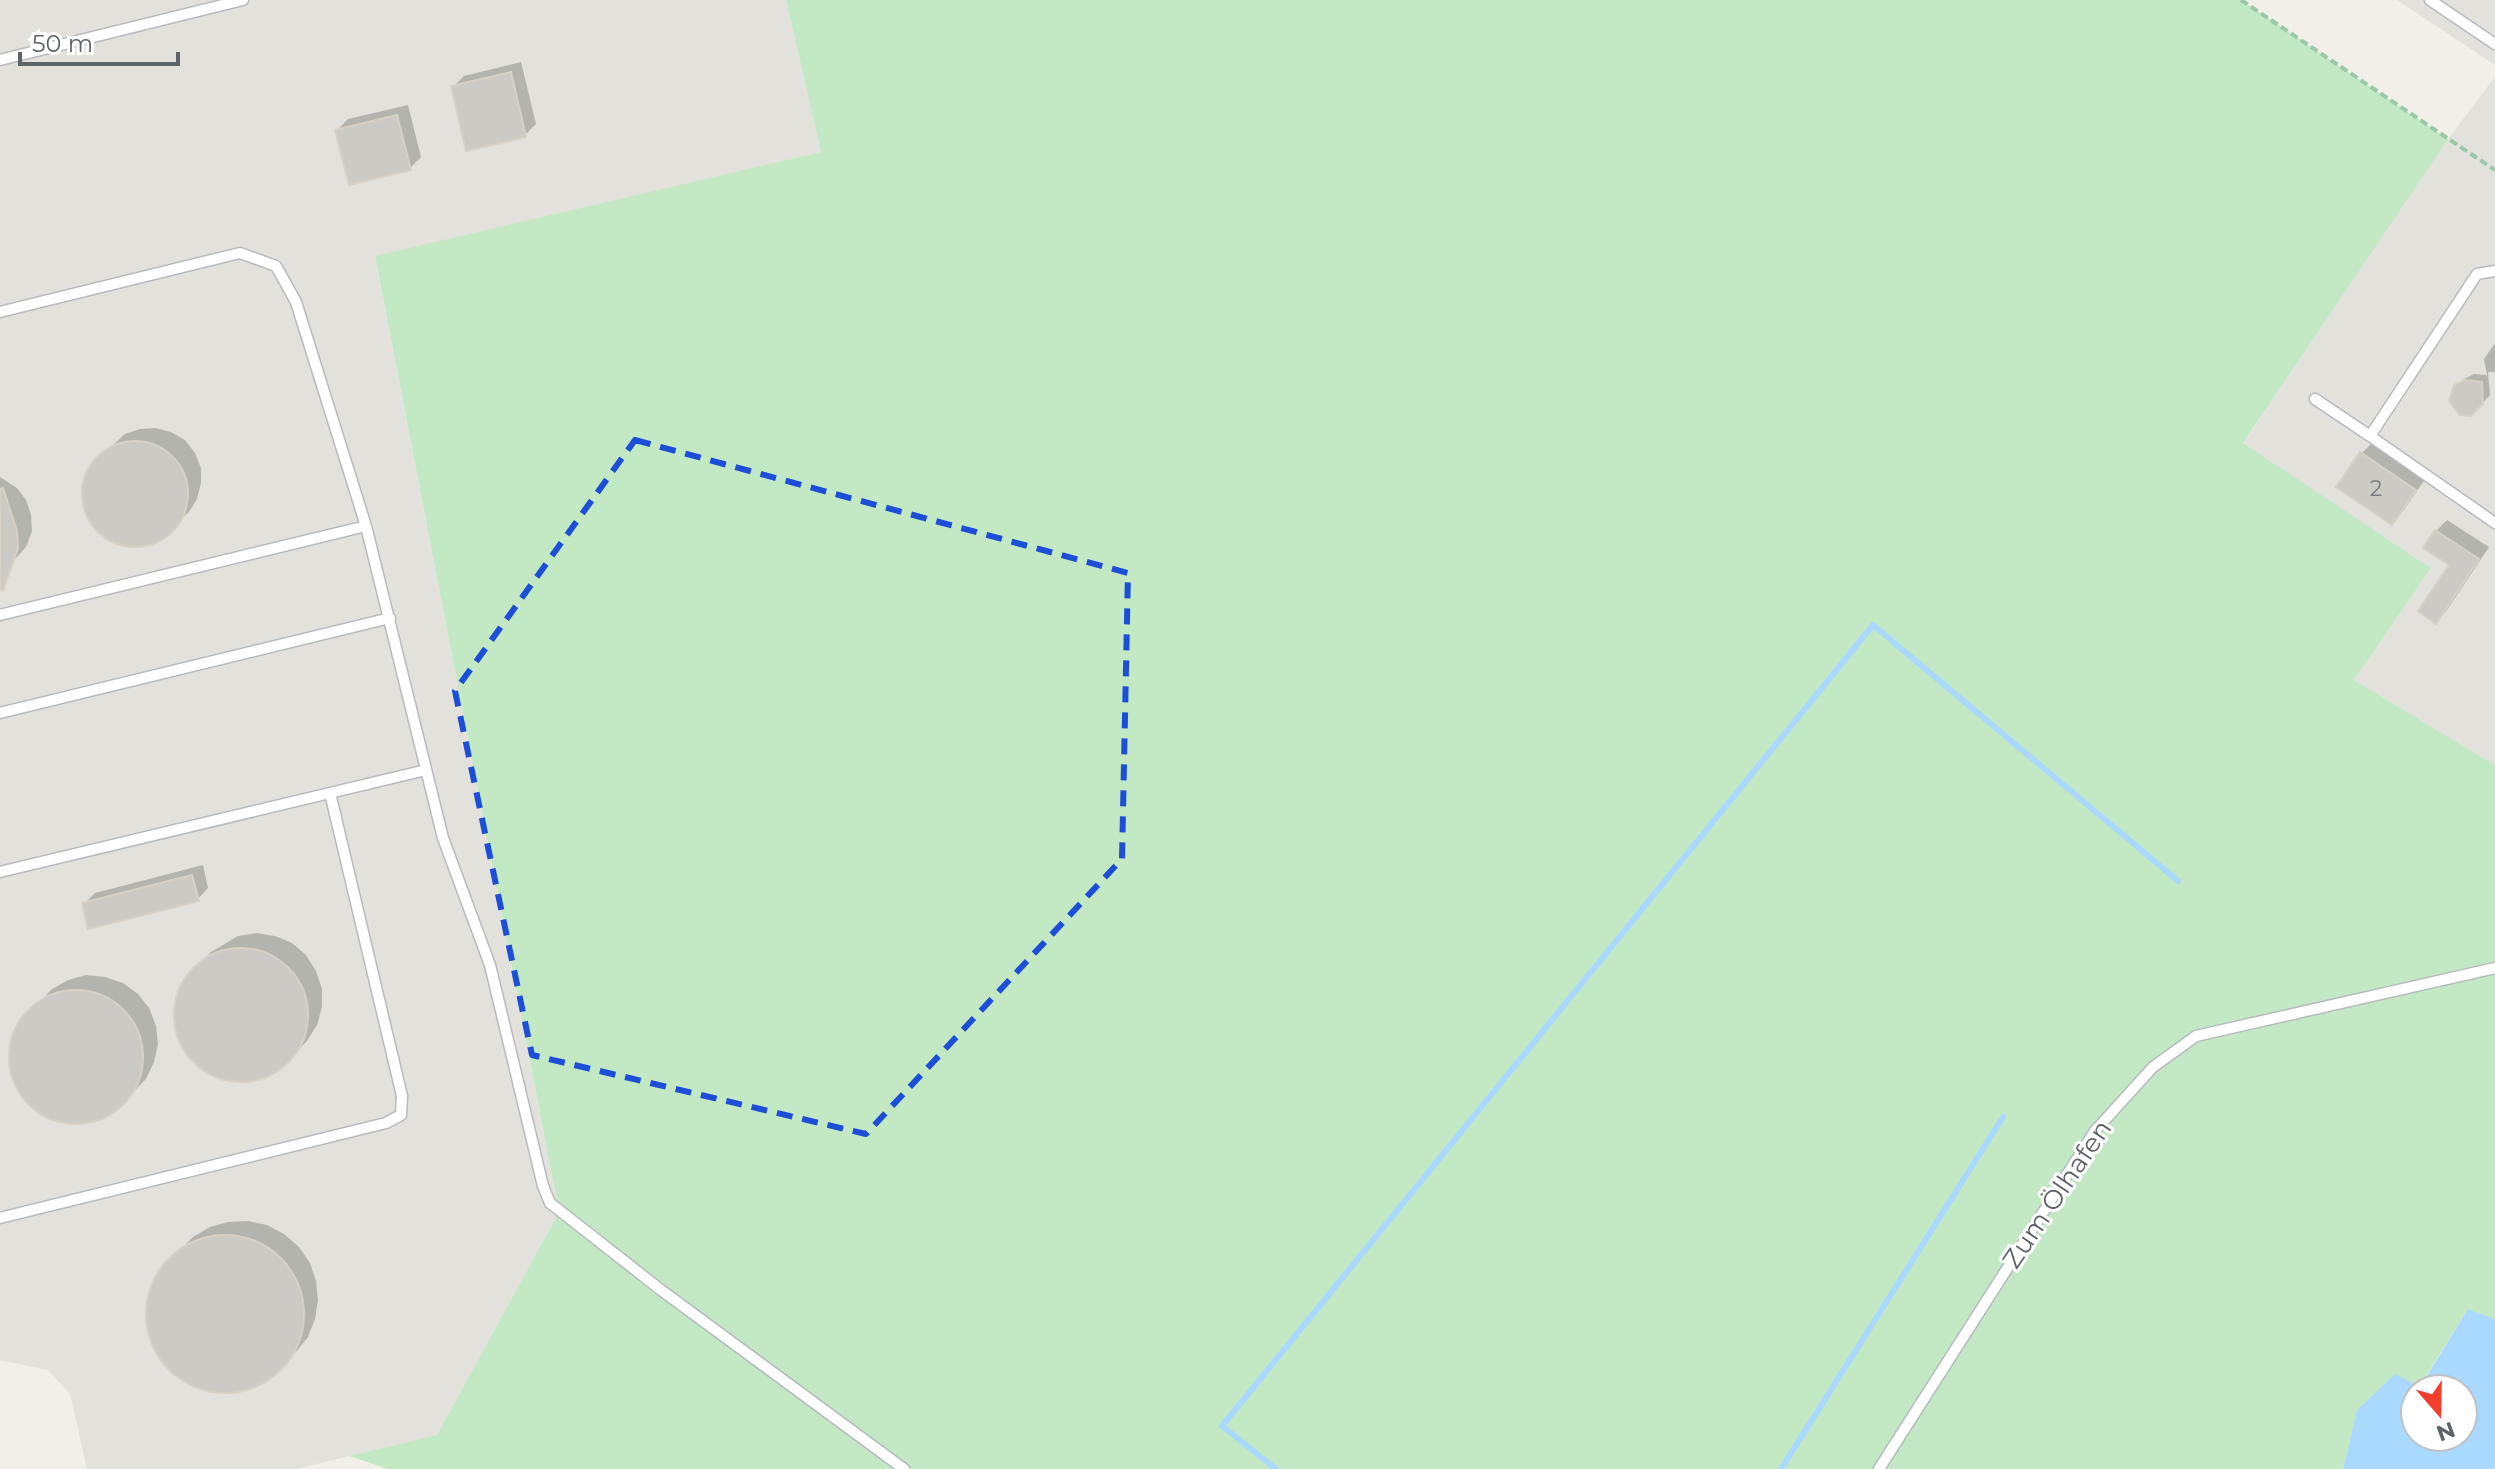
<svg xmlns="http://www.w3.org/2000/svg" width="2495" height="1469" font-family="Montserrat,sans-serif">
<rect width="100%" height="100%" fill="#f1efe7"/>
<path fill="#e2e1db" d="M 0,0 L 786,0 L 821,152 L 375,257 L 559,1212 L 437,1435 L 296,1469 L 87,1469 L 70,1394 L 48,1370 L 0,1360 Z
M 2397,0 L 2495,0 L 2495,65 Z
M 2495,77 L 2495,765 L 2354,680 L 2431,568 L 2243,444 L 2430,163 Z"/>
<path fill="#c3e9c4" d="M 786,0 L 2241,0 L 2448,139 L 2243,443 L 2431,568 L 2354,680 L 2495,765 L 2495,1319 L 2468,1309 L 2419,1387 L 2395,1375 L 2357,1410 L 2343,1469 L 388,1469 L 349,1456 L 437,1435 L 559,1212 L 375,256 L 821,152 Z"/>
<path fill="#aad9ff" fill-rule="evenodd" d="M 2468,1309 L 2495,1319 L 2495,1469 L 2343,1469 L 2357,1410 L 2395,1374 L 2420,1387 ZM 2415,1389 L 2463,1389 L 2463,1437 L 2415,1437 Z"/>
<path fill="#0003" d="M 521,62 L 536,124 L 525,135 L 453,87 L 464,76 Z
M 408,105 L 421,157 L 410,168 L 337,130 L 348,119 Z
M 2495,343 L 2495,372 L 2488,372 L 2490,395 L 2475,411 L 2456,386 L 2464,379 L 2474,374 L 2487,375 L 2484,359 Z
M 156,428 L 171,432 L 185,440 L 195,453 L 201,468 L 201,483 L 197,499 L 189,512 L 160,538 L 145,544 L 130,545 L 114,541 L 101,532 L 90,520 L 85,505 L 84,489 L 88,474 L 97,460 L 125,434 L 140,429 Z
M 2373,442 L 2426,478 L 2403,511 L 2392,522 L 2339,487 L 2362,453 Z
M 0,477 L 17,488 L 26,500 L 31,515 L 32,531 L 26,547 L 0,576 Z
M 2447,520 L 2489,547 L 2447,610 L 2436,621 L 2452,565 L 2436,531 Z
M 203,865 L 208,888 L 198,899 L 84,904 L 95,893 Z
M 256,933 L 275,936 L 292,943 L 306,955 L 316,971 L 322,989 L 322,1007 L 317,1025 L 307,1041 L 278,1070 L 260,1078 L 242,1081 L 223,1078 L 206,1071 L 192,1059 L 182,1043 L 176,1025 L 176,1007 L 181,989 L 191,973 L 211,952 L 238,936 Z
M 86,975 L 105,977 L 123,983 L 138,994 L 149,1008 L 156,1026 L 158,1044 L 154,1062 L 146,1079 L 117,1109 L 100,1118 L 82,1122 L 63,1121 L 46,1115 L 31,1104 L 19,1090 L 12,1072 L 10,1054 L 14,1035 L 23,1019 L 52,989 L 68,980 Z
M 248,1221 L 267,1225 L 284,1234 L 299,1247 L 310,1263 L 316,1281 L 318,1300 L 315,1319 L 308,1337 L 296,1352 L 264,1380 L 247,1388 L 228,1391 L 208,1389 L 190,1383 L 174,1372 L 161,1358 L 152,1340 L 148,1322 L 148,1302 L 154,1284 L 163,1267 L 193,1237 L 210,1227 L 228,1222 Z"/>
<g fill="none" stroke-linecap="round" stroke-linejoin="round">
<path stroke="#aad9ff" stroke-width="6" d="M 1276,1469 L 1222,1426 L 1873,625 L 2178,881
M 1781,1469 L 2003,1117"/>
</g>
<path fill="#cccac4" stroke="#d7d1c5" stroke-width="2" d="M 511,72 L 526,137 L 466,151 L 451,86 Z
M 397,115 L 411,170 L 349,185 L 335,130 Z
M 2465,380 L 2482,382 L 2483,404 L 2471,416 L 2460,415 L 2449,401 L 2454,385 Z
M82 494a53 53 0 1 1 106 0a53 53 0 1 1-106 0Z
M 2360,452 L 2416,490 L 2392,525 L 2336,487 Z
M 3,488 L 17,531 L 18,548 L 3,591 L 0,590 L 0,489 Z
M 2435,530 L 2479,559 L 2436,624 L 2418,611 L 2449,565 L 2423,548 Z
M 192,875 L 199,901 L 88,929 L 82,903 Z
M174 1015a67 67 0 1 1 134 0a67 67 0 1 1-134 0Z
M9 1057a67 67 0 1 1 134 0a67 67 0 1 1-134 0Z
M146 1314a79 79 0 1 1 158 0a79 79 0 1 1-158 0Z"/>
<g fill="none" stroke-linecap="round" stroke-linejoin="round">
<defs>
<path id="service" d="M 2430,0 L 2495,44
M 0,60 L 243,0
M 2495,271 L 2477,274 L 2370,436 L 2495,523
M 0,312 L 240,253 L 276,266 L 296,302 L 366,526 L 443,838 L 490,965 L 543,1186 L 550,1203 L 661,1290 L 904,1469
M 2315,399 L 2370,436
M 0,615 L 366,526
M 0,713 L 390,618
M 0,872 L 426,770
M 0,1218 L 386,1123 L 401,1115 L 402,1096 L 330,793
M 1879,1469 L 2095,1131 L 2153,1067 L 2196,1036 L 2495,968"/>
</defs>
<use href="#service" stroke="#b7babe" stroke-width="13"/>
<path stroke="#9ac9a8" stroke-width="4" stroke-dasharray="8 4" stroke-linecap="butt" d="M 2241,0 L 2495,170"/>
<use href="#service" stroke="#fff" stroke-width="10"/>
</g>
<path fill="none" stroke="#1d4ed8" stroke-width="6" stroke-dasharray="16 10" stroke-linejoin="round" d="M 635,440 L 1128,573 L 1122,859 L 866,1134 L 532,1055 L 455,691 Z"/>
<g text-anchor="middle" dominant-baseline="central" stroke-width="6" stroke-linejoin="round" paint-order="stroke">
<g font-size="22" fill="#7a7d7f">
<text x="2376" y="488">2</text>
</g>
<g font-size="26" fill="#5e6368" stroke="#fff">
<text transform="translate(2057 1194) rotate(-56)">Zum Ölhafen</text>
</g>
</g>
<g transform="translate(2439 1413) rotate(160)"><circle r="38" fill="#ffffff" stroke="#bfc1c3" stroke-width="2"/>
<path d="M0-6L14 30L0 20L-14 30Z" fill="#f23f2d"/>
<text y="-12" font-size="22" font-weight="bold" text-anchor="middle" fill="#5e6368">N</text>
</g>
<path d="M20 52v12h158v-12" fill="none" stroke="#5e6368" stroke-width="4"/>
<text x="32" y="52" font-size="24" fill="#5e6368" stroke="#ffffff" stroke-width="6" paint-order="stroke">50 m</text>
</svg>
